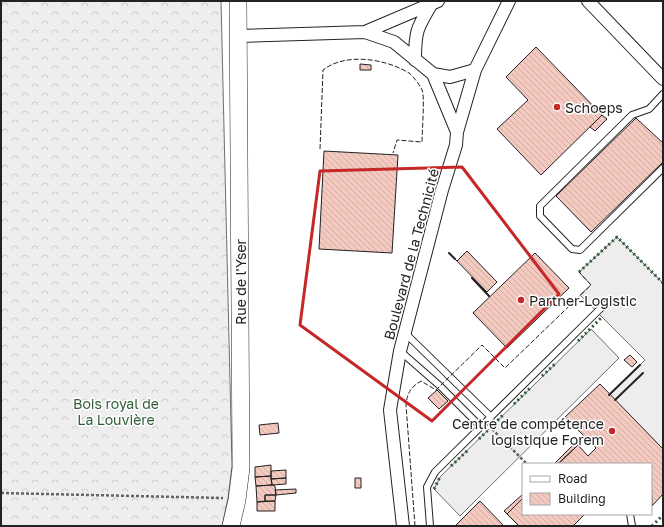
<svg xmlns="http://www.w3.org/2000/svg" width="664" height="527" font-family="'Golos Text',sans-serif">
<defs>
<pattern id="forest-crowns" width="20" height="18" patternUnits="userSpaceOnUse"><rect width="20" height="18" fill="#eee"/><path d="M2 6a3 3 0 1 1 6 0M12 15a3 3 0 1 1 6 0" fill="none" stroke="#ccc"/></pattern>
<pattern id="building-back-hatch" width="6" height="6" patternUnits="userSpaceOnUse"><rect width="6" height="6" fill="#f3c9c0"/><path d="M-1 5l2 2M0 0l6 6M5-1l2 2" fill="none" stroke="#d0aca5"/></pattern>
</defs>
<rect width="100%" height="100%" fill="#fff"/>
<path fill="url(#forest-crowns)" stroke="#6f6f6f" d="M 1,1 L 221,1 L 232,466 L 228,498 L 222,526 L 1,526 Z"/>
<path fill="#ededed" stroke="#6f6f6f" d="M 617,237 L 663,283 L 663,449 L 609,395 L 645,360 L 580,295 L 591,285 L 579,272 Z
M 591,329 L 619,358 L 460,516 L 434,489 L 440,477 Z"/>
<path fill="url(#building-back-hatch)" stroke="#222" d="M 536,47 L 602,115 L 541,175 L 497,129 L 528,100 L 506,77 Z
M 360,64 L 371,65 L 371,70 L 360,70 Z
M 602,115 L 607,119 L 595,131 L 590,127 Z
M 636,118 L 663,143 L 663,162 L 591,232 L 556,196 Z
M 324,151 L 398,155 L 392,253 L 319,249 Z
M 467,251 L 497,282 L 487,292 L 453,257 L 457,261 Z
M 535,253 L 569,288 L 507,348 L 473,313 Z
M 630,355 L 637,362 L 632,367 L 624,360 Z
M 600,384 L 663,449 L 663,494 L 652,506 L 651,464 L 558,464 L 578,445 L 588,456 L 596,448 L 565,417 Z
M 437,390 L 448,401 L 439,409 L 428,398 Z
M 278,423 L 279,433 L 260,435 L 259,425 Z
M 575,443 L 578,445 L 558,464 L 554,464 Z
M 271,465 L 271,476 L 255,477 L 255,467 Z
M 286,470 L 286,478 L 271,479 L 271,471 Z
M 271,476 L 272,485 L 256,486 L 255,477 Z
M 286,478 L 286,484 L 272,485 L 271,479 Z
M 355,478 L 361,478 L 361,488 L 355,488 Z
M 272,485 L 275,486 L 276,495 L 265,495 L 265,501 L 257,502 L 256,486 Z
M 296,489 L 296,493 L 276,495 L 275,490 Z
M 523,494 L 523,498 L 507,514 L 504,511 Z
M 265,495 L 276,495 L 275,501 L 265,501 Z
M 523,498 L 523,514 L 585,514 L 573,526 L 516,526 L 518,525 L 507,514 Z
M 275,501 L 275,511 L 257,511 L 257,502 Z
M 480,501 L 504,526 L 455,526 Z"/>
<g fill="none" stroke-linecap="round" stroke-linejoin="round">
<defs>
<path id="lane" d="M 663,94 L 649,109 L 632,115 L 540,206 L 540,216 L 572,249 L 580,250 L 663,168
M 405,333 L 491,417
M 400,351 L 440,386 L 481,427
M 630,514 L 632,526
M 430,526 L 427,487 L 435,472 L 604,305"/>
<path id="street" d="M 588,1 L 663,79
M 365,32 L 438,1
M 238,36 L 365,32 L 394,42 L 433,74 L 457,132 L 456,145 L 442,190 L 400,351 L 390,410 L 403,526
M 415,60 C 415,31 417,28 432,3
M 433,74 L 450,77 L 475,70
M 457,132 L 475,70 L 509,1"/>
<path id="secondary" d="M 231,526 L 237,500 L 241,468 L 238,1"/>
</defs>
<use href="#lane" stroke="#222" stroke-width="8"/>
<use href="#street" stroke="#222" stroke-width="14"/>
<use href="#secondary" stroke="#222" stroke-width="18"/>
<path stroke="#646464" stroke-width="2.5" stroke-dasharray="3 2" stroke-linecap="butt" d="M 492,429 L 527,464
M 1,493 L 223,498"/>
<use href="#lane" stroke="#fff" stroke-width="6"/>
<use href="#street" stroke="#fff" stroke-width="12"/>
<use href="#secondary" stroke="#fff" stroke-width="17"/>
<path stroke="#2f5e38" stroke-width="3" stroke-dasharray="2 3" stroke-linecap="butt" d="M 579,272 L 617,237 L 663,283
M 578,341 L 602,317
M 542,376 L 556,363
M 514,404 L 530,388
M 494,424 L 503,415
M 479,439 L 488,430
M 451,466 L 468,450
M 434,489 L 440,477
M 652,526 L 663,515"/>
<path stroke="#222" stroke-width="1" stroke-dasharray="5 2" stroke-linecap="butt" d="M 320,149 L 323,70 C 346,52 386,59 409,73 C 413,76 420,85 422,90 C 425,95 422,133 422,142 L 397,140 L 393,153
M 415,526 L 406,405 C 407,393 411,387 421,381 L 436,390 L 482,345 L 505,368 L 591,285 L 579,272"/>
<path stroke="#222" stroke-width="2" d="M 449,253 L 455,259
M 472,278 L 489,296
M 609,395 L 640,365
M 615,400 L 643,373"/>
</g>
<path fill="none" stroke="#c62828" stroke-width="3" stroke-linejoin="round" d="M 462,167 L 559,294 L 432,421 L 300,325 L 320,171 Z"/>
<g fill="#c62828" stroke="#fff" stroke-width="1.5">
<circle cx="557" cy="107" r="4"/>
<circle cx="521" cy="300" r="4"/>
<circle cx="612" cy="431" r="4"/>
</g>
<g text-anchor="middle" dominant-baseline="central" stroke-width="3" stroke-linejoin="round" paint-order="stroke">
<g font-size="14" fill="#222" stroke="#fff" text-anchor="start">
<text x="565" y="107">Schoeps</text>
<text x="529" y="300">Partner-Logistic</text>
<text x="604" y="423" text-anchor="end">Centre de compétence<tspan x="604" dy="16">logistique Forem</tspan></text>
</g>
<g font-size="14" fill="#222" stroke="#fff">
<text transform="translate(411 254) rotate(-75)">Boulevard de la Technicité</text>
<text transform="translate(240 282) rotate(-90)">Rue de l'Yser</text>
</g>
<g font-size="14" fill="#2f5e38" stroke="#fff">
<text x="116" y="403">Bois royal de<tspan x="116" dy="16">La Louvière</tspan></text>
</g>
</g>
<rect width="664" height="527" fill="none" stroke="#222222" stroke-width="4"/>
<rect x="522" y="463" width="130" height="52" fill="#ffffff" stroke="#a7a7a7"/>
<rect x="530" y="476" width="20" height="6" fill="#ffffff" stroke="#a7a7a7"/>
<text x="558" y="483" font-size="12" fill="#222222">Road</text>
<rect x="530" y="493" width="20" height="12" fill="url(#building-back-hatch)" stroke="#a7a7a7"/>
<text x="558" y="503" font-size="12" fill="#222222">Building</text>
</svg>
